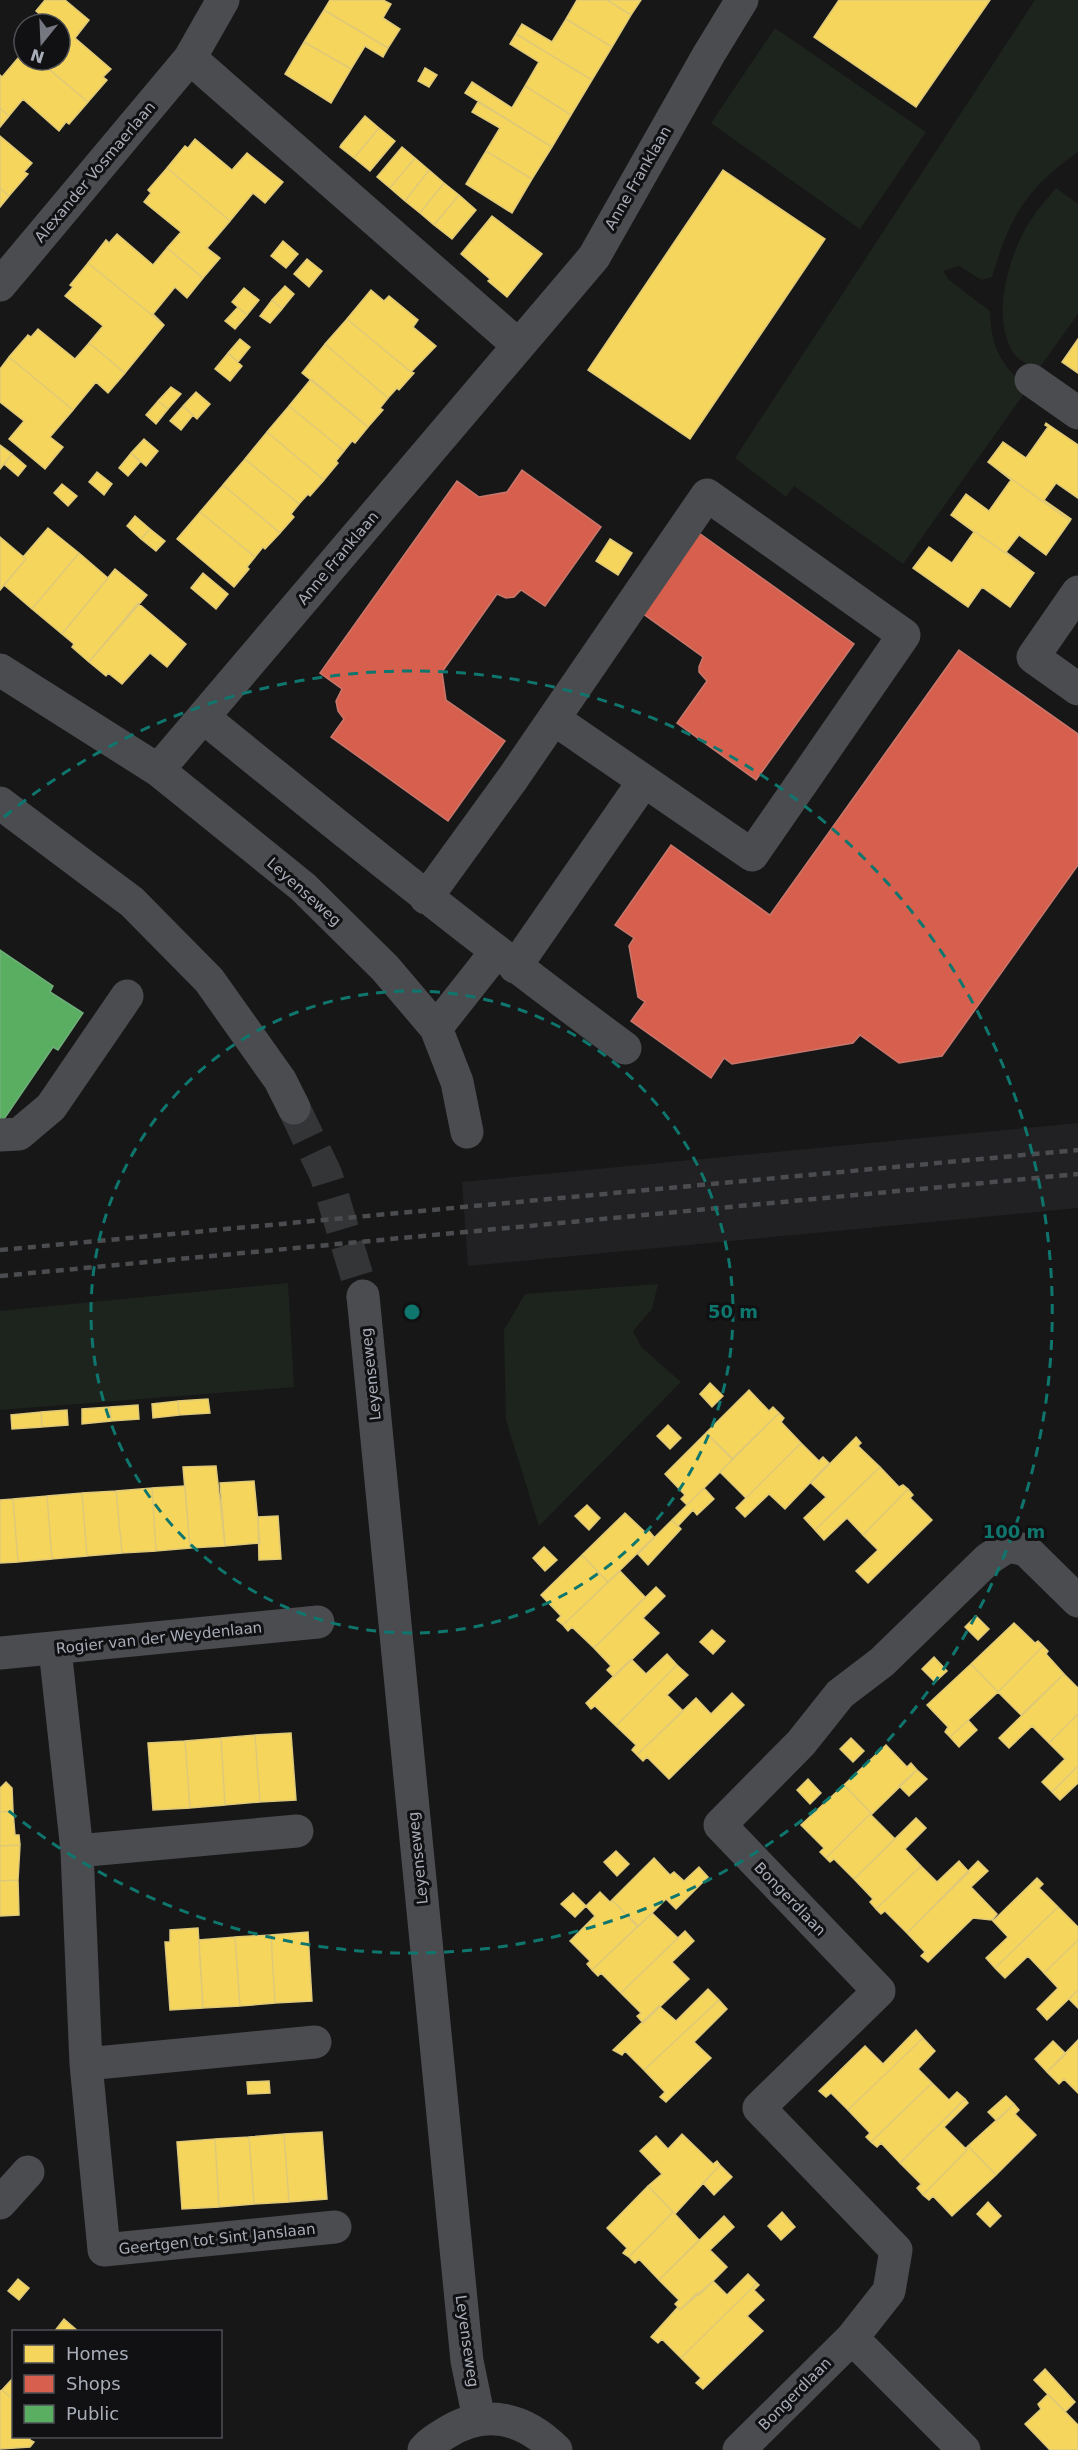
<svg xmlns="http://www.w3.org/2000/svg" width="1078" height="2450" font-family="'DejaVu Sans',sans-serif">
<rect width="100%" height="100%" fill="#171717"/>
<path fill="#212123" d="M 1078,1123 L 1078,1208 L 468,1266 L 462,1182 Z"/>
<path fill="#1d241e" d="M 1035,0 L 1078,0 L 1078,152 C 1026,188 1010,217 992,277 L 982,280 L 959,266 L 943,271 L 949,280 L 990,311 C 991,348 1001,365 1028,388 L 903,564 L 794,486 L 786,497 L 735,458 Z
M 775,28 L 926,132 L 860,229 L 711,123 Z
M 1056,188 L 1078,204 L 1078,314 L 1037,371 C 1031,366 1020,361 1015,355 C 989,320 1009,254 1030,221 C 1037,210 1047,199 1056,188 Z
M 288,1283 L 294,1387 L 0,1410 L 0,1311 Z
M 658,1284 L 652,1309 L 633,1331 L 641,1347 L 681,1382 L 539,1526 L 506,1420 L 504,1330 L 525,1294 Z"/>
<path fill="#f6d55c" stroke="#dfc978" stroke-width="1.5" d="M 45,0 L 65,0 L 89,20 L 75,38 L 111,69 L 103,77 L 107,80 L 88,102 L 38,60 L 60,60 L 60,24 L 46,24 L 48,22 L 36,11 Z
M 330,0 L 383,0 L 391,4 L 383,18 L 400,29 L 388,48 L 324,10 Z
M 577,0 L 607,0 L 631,15 L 612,47 L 566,19 Z
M 607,0 L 641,0 L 631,15 Z
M 839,0 L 990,0 L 916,107 L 814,37 Z
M 324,10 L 388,48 L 383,57 L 365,46 L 351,69 L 304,42 Z
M 566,19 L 612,47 L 592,80 L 516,34 L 522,24 L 552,42 Z
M 516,34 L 592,80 L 571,115 L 525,86 L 539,62 L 510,44 Z
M 304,42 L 351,69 L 331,103 L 285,74 Z
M 24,51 L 24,60 L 38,60 L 88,102 L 69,124 L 66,122 L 59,131 L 23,99 L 9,116 L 0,108 L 0,75 L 2,77 Z
M 425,68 L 437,75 L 429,87 L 418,81 Z
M 472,82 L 512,108 L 525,86 L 571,115 L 552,147 L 465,93 Z
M 478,102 L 552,147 L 532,179 L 486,151 L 500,128 L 472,112 Z
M 0,108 L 9,116 L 0,127 Z
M 365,116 L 379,128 L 354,158 L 340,147 L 341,145 Z
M 379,128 L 395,141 L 370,171 L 354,158 Z
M 0,136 L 32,163 L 24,172 L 28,174 L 9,196 L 0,188 Z
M 195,139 L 232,170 L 247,153 L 283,182 L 265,203 L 253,193 L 230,221 L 167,168 L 185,146 L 188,148 Z
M 402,147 L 415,158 L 390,188 L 377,177 Z
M 486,151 L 532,179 L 512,213 L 466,184 Z
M 415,158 L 429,170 L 405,201 L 390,188 Z
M 167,168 L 230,221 L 207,248 L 220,258 L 203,278 L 167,248 L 181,232 L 144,202 L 151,193 L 148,190 Z
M 429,170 L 444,183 L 420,213 L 405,201 Z
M 723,170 L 825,239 L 690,439 L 588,370 Z
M 444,183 L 459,195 L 434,225 L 420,213 Z
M 0,188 L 9,196 L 0,207 Z
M 459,195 L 476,210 L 452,239 L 434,225 Z
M 492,216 L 542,254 L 507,297 L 488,281 L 490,279 L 461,254 Z
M 117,234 L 153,265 L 167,248 L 203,278 L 187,298 L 175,287 L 153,314 L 164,325 L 88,263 L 106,240 L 109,243 Z
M 283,241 L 298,254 L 286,268 L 271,256 Z
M 307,259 L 322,271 L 309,287 L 294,274 Z
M 88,263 L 164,325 L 125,373 L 89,343 L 103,326 L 65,296 L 73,287 L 70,285 Z
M 285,286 L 294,294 L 282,309 L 272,300 Z
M 244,288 L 259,300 L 247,315 L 232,302 Z
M 371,290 L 384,301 L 389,296 L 418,320 L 413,327 L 436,346 L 411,372 L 347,319 Z
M 272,300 L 282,309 L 270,323 L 260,316 Z
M 238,307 L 247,315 L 235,329 L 225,321 Z
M 347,319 L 411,372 L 414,373 L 399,390 L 397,388 L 388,398 L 325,344 Z
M 38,329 L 75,359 L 89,343 L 125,373 L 108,393 L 96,382 L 73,410 L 9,357 L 28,335 L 31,337 Z
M 240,339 L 250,347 L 238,362 L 228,353 Z
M 1078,339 L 1078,373 L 1062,362 Z
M 325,344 L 388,398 L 380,408 L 383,410 L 368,427 L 302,373 Z
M 228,353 L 242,366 L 230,381 L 215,369 Z
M 9,357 L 73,410 L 50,437 L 63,447 L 45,469 L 9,439 L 24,421 L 0,402 L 0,369 Z
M 311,379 L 368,427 L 355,443 L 352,441 L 344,451 L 289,406 Z
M 171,387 L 181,394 L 168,409 L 158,401 Z
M 196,392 L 210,404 L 197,419 L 183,406 Z
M 158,401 L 168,409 L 156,424 L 146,415 Z
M 183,406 L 193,415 L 181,430 L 170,421 Z
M 289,406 L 344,451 L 336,461 L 338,463 L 324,480 L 267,432 Z
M 1046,423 L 1078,445 L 1078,498 L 1056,483 L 1044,500 L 1071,519 L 1070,521 L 988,462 L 1003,442 L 1026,458 L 1048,427 L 1045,425 Z
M 267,432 L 324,480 L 310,496 L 308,494 L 299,504 L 245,459 Z
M 144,439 L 158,451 L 146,466 L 131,453 Z
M 0,445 L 12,454 L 0,469 Z
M 131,453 L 140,462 L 128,476 L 119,468 Z
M 12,454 L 26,466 L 18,476 L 4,464 Z
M 245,459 L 299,504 L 291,514 L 294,517 L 280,533 L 223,485 Z
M 988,462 L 1070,521 L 1046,555 L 1019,535 L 1006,552 L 1034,573 L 951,515 L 966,494 L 989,511 L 1011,480 Z
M 97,472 L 112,484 L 104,495 L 89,482 Z
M 62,484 L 77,496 L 68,506 L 54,493 Z
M 223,485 L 280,533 L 265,549 L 263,547 L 255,557 L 200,512 Z
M 200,512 L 255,557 L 247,567 L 249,569 L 234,587 L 177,539 Z
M 951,515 L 1034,573 L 1010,607 L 982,587 L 968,607 L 913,568 L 929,547 L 952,563 L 974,532 Z
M 135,516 L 150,529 L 141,539 L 127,526 Z
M 48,528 L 79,553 L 32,609 L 4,585 L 26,559 L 23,557 Z
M 150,529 L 165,541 L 156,551 L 141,539 Z
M 0,537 L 26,559 L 0,590 Z
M 610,539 L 632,553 L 618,575 L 596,561 Z
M 79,553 L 108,578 L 62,634 L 32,609 Z
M 115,569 L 147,595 L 89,662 L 72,647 L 74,644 L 62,634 Z
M 203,573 L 228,594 L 216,609 L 191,588 Z
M 138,603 L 186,644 L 167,667 L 150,653 L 122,684 L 108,673 L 106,676 L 89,662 Z
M 710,1383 L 723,1396 L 712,1407 L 700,1394 Z
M 749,1390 L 769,1411 L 773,1407 L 779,1413 L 732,1459 L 706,1433 Z
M 208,1399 L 210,1413 L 179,1415 L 178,1401 Z
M 178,1401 L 179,1415 L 153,1418 L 152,1404 Z
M 138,1405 L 139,1419 L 111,1421 L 110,1407 Z
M 110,1407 L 111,1421 L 82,1424 L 82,1409 Z
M 67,1410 L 68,1425 L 42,1427 L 41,1412 Z
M 41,1412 L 42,1427 L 12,1429 L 11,1415 Z
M 779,1413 L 784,1418 L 781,1422 L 801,1443 L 746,1498 L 720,1472 Z
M 668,1425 L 681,1438 L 670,1449 L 657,1436 Z
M 706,1433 L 733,1459 L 687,1505 L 681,1499 L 685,1495 L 665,1474 Z
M 856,1437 L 861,1443 L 858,1446 L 880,1467 L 815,1530 L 804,1518 L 826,1497 L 811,1483 Z
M 801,1443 L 819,1461 L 823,1457 L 829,1463 L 785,1509 L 769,1494 L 745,1517 L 736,1508 Z
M 216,1466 L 225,1546 L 190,1548 L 183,1467 Z
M 880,1467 L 899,1487 L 903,1485 L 908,1489 L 863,1535 L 847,1518 L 824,1540 L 815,1530 Z
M 254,1481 L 260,1543 L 225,1546 L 220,1483 Z
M 185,1486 L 190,1548 L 156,1551 L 152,1488 Z
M 152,1488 L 156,1551 L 122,1553 L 116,1491 Z
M 704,1488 L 714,1499 L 697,1515 L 693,1510 L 678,1526 L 672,1520 Z
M 908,1489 L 913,1495 L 910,1498 L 932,1520 L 868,1583 L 856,1571 L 878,1550 L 863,1535 Z
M 116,1491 L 122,1553 L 87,1556 L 82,1493 Z
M 82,1493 L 87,1556 L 52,1559 L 47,1496 Z
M 47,1496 L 52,1559 L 18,1562 L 13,1499 Z
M 13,1499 L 18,1562 L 0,1563 L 0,1500 Z
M 587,1505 L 600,1518 L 589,1530 L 575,1516 Z
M 625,1513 L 646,1533 L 649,1531 L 654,1537 L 608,1582 L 582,1555 Z
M 278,1516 L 281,1559 L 259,1560 L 258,1517 Z
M 672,1520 L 681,1529 L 648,1565 L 638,1554 Z
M 544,1547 L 557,1560 L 545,1571 L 533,1558 Z
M 582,1555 L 608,1582 L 563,1625 L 557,1620 L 561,1616 L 541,1595 Z
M 620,1571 L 645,1597 L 594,1648 L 572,1627 L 568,1631 L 563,1625 Z
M 656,1587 L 665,1596 L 643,1618 L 659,1633 L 614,1677 L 607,1670 L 611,1666 L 594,1648 Z
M 976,1616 L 989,1629 L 978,1640 L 965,1627 Z
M 1014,1623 L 1035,1643 L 1038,1641 L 1043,1646 L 998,1692 L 971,1664 Z
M 712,1630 L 725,1641 L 713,1654 L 700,1642 Z
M 1043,1646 L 1048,1651 L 1046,1654 L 1064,1674 L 1021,1715 L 998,1692 Z
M 667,1654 L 677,1665 L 616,1726 L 595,1706 L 591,1709 L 586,1703 L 631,1659 L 646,1674 Z
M 934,1657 L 947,1671 L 935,1682 L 922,1669 Z
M 971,1664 L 998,1692 L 950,1737 L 945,1732 L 948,1727 L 927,1705 Z
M 677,1665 L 688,1675 L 667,1695 L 683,1711 L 637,1755 L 632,1750 L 636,1745 L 616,1726 Z
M 1064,1674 L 1078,1688 L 1078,1714 L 1049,1743 L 1032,1726 L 1009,1748 L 999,1738 Z
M 732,1693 L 744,1705 L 669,1779 L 647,1757 L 643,1761 L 637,1755 L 696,1698 L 711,1714 Z
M 1078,1714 L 1078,1766 L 1052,1792 L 1042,1782 L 1065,1759 L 1049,1743 Z
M 968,1720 L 977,1730 L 959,1747 L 950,1737 Z
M 291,1733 L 296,1800 L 260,1802 L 255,1735 Z
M 255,1735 L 260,1802 L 225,1805 L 221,1738 Z
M 221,1738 L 225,1805 L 190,1808 L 185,1741 Z
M 851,1738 L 864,1751 L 853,1762 L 840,1749 Z
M 185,1741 L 190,1808 L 153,1810 L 148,1743 Z
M 886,1745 L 907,1767 L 911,1763 L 917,1770 L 872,1814 L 844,1785 Z
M 1078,1766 L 1078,1783 L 1060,1800 L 1052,1792 Z
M 917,1770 L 927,1779 L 909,1796 L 899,1786 Z
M 808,1779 L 821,1793 L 810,1804 L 797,1790 Z
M 6,1782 L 12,1788 L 13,1811 L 0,1812 L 0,1788 Z
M 844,1785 L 871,1813 L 826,1858 L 820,1852 L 824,1848 L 801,1825 Z
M 13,1811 L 15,1835 L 19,1835 L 20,1845 L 0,1846 L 0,1812 Z
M 871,1813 L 871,1815 L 895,1839 L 854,1879 L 834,1859 L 830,1862 L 826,1858 Z
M 916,1818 L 926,1828 L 905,1849 L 921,1866 L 876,1909 L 870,1902 L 873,1899 L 854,1879 Z
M 20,1845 L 18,1880 L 0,1881 L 0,1846 Z
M 616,1851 L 629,1864 L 617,1876 L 604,1862 Z
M 654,1858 L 670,1875 L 674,1872 L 684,1881 L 699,1867 L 708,1877 L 676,1909 L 666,1899 L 638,1927 L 612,1900 Z
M 959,1861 L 969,1872 L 907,1933 L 885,1911 L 881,1914 L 876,1909 L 921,1866 L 937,1882 Z
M 978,1861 L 988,1871 L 971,1887 L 997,1914 L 992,1920 L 973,1918 L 928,1962 L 921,1956 L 925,1952 L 907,1933 Z
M 1037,1878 L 1043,1884 L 1039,1888 L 1058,1907 L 995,1968 L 986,1958 L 1008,1937 L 993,1921 Z
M 18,1880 L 19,1915 L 0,1916 L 0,1881 Z
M 600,1892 L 610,1902 L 612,1900 L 638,1926 L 592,1970 L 587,1964 L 590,1961 L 570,1941 L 595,1916 L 586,1906 Z
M 573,1893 L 586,1906 L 575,1917 L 561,1904 Z
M 1058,1907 L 1078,1927 L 1078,1940 L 1044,1973 L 1028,1956 L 1005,1978 L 995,1968 Z
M 652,1913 L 678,1938 L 621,1993 L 601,1973 L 598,1976 L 592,1970 Z
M 198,1928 L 203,2008 L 170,2010 L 165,1942 L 170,1942 L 170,1930 Z
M 685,1931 L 694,1941 L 672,1962 L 689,1979 L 643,2023 L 637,2016 L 641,2013 L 621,1993 Z
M 308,1932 L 312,2001 L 275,2003 L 271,1935 Z
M 271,1935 L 275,2003 L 240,2006 L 235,1937 Z
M 235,1937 L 240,2006 L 203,2008 L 199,1940 Z
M 1078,1940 L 1078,1990 L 1047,2020 L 1037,2009 L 1058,1988 L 1044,1973 Z
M 708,1989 L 719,2000 L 644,2070 L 625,2051 L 622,2055 L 613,2050 L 659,2006 L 676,2021 Z
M 1078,1990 L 1078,2008 L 1069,1999 Z
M 719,2000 L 727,2009 L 694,2042 L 711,2058 L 666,2102 L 660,2097 L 665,2092 L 644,2070 Z
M 916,2030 L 923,2038 L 848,2110 L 831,2093 L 826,2097 L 819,2091 L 865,2046 L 883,2064 Z
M 923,2038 L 935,2051 L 918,2069 L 932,2083 L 871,2142 L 866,2137 L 870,2133 L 848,2110 Z
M 1078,2040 L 1078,2093 L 1064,2079 L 1059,2084 L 1047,2072 Z
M 1053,2041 L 1066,2054 L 1047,2072 L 1035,2059 Z
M 269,2081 L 270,2093 L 248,2094 L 247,2082 Z
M 932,2083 L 949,2100 L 957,2092 L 965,2099 L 900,2163 L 881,2143 L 877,2147 L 871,2142 Z
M 1006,2096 L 1014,2104 L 997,2121 L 988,2112 Z
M 965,2099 L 968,2103 L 944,2127 L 967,2150 L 923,2195 L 917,2188 L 921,2184 L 900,2163 Z
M 1014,2104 L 1019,2110 L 1015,2114 L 1036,2135 L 996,2175 L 968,2146 Z
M 322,2132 L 327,2199 L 289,2202 L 284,2134 Z
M 284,2134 L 289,2202 L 254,2204 L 249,2137 Z
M 682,2134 L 713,2164 L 717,2161 L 720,2165 L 675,2214 L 648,2186 L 662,2174 L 640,2151 L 656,2136 L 668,2149 Z
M 249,2137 L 254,2204 L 219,2207 L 215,2139 Z
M 215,2139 L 219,2207 L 182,2209 L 177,2142 Z
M 968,2146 L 996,2175 L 952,2216 L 933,2196 L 929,2200 L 923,2195 L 967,2150 L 965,2149 Z
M 720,2165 L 732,2177 L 714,2195 L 703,2183 Z
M 648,2186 L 675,2214 L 673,2212 L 629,2257 L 623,2253 L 627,2248 L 607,2228 Z
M 988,2202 L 1001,2216 L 990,2227 L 977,2214 Z
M 673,2212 L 699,2240 L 659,2280 L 639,2259 L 635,2263 L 629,2257 Z
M 782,2212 L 795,2227 L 781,2240 L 768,2226 Z
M 724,2216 L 734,2227 L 710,2250 L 727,2267 L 699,2295 L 697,2293 L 680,2310 L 678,2307 L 651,2337 L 678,2307 L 675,2304 L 679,2300 L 659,2280 Z
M 748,2274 L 757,2283 L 681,2358 L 662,2339 L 658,2343 L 651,2337 L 678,2307 L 680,2310 L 713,2281 L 727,2295 Z
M 18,2279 L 29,2288 L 19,2300 L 8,2291 Z
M 757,2283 L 759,2285 L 754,2290 L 764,2300 L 747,2316 L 763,2331 L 703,2389 L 696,2383 L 701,2378 L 681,2358 Z
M 64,2319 L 79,2332 L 54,2332 Z
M 1045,2369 L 1075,2402 L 1065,2412 L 1034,2380 Z
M 14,2377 L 14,2400 L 2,2390 Z
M 2,2390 L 14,2400 L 14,2436 L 30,2436 L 30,2440 L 34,2442 L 30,2447 L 0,2449 L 0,2391 Z
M 1048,2394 L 1078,2425 L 1078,2450 L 1050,2450 L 1025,2424 L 1041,2409 L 1038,2404 Z"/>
<path fill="#d6604d" stroke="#c8776d" stroke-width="1.5" d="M 522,470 L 601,527 L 545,606 L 521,590 L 514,597 L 506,598 L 497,594 L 442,672 L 446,700 L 505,741 L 448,821 L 331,737 L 344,719 L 338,711 L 336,701 L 342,689 L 320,673 L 457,481 L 479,497 L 507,492 Z
M 699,533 L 854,644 L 756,780 L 677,723 L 707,681 L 699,672 L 699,667 L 703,657 L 642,613 Z
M 959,650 L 1078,734 L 1078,865 L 942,1056 L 899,1063 L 860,1035 L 853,1043 L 732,1064 L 724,1058 L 711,1078 L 631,1021 L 645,1002 L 638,997 L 629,946 L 634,938 L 615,925 L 671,845 L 770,915 Z"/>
<path fill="#5aae61" stroke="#71ae7b" stroke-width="1.5" d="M 0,950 L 53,986 L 50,992 L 83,1013 L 58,1050 L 53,1047 L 0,1125 Z"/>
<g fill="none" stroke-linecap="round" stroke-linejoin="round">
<path stroke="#343537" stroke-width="33" stroke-dasharray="33 16" stroke-linecap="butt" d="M 294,1108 L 326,1175 L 363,1296"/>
<path stroke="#4b4c50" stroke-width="33" d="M 223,0 L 190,58 L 518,345
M 0,285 L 190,58
M 1031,380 L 1078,413
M 1078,592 L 1033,657 L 1078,689
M 0,670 L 158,770 L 303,887 L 385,968 L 436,1028 L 457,1082 L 467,1132
M 203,717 C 342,830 481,942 625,1048
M 158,770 L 594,257 L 709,54 L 742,0
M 0,803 L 132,902 L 209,980 L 280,1080 L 294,1108
M 426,898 L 513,778 L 707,495 L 904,635 L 752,855 L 554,719
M 515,967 L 644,781
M 436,1028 L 496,952
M 0,1135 L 19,1134 L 51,1107 L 127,996
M 363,1296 L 467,2361 L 479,2419
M 55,1649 L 77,1851 L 86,2064 L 104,2250 L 335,2227
M 0,1653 L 318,1622
M 77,1851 L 297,1831
M 86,2064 L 315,2042
M 0,2203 L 28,2172
M 424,2450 C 430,2442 438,2438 446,2433 C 485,2408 524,2418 556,2450
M 739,2450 L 852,2338
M 964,2450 L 852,2338 L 889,2291 L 896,2250 L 759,2108 L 879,1991 L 720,1825 L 801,1743 L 840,1694 L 882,1662 L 988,1559 L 1008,1546 L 1026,1550 L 1078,1601"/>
<path stroke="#4b4c4f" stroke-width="4.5" stroke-dasharray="8 6" stroke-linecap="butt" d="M 0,1250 L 1078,1150
M 0,1276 L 1078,1174"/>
</g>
<g fill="none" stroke="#0f766e" stroke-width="3" stroke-dasharray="10 8">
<circle cx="412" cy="1312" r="321"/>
<path d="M4 817A641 641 0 1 1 4 1807"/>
</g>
<g text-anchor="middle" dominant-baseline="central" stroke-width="6" stroke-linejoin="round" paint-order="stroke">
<g font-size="15" fill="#a8adb8" stroke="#111113">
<text transform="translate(95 172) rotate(-50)">Alexander Vosmaerlaan</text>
<text transform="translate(638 178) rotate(-60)">Anne Franklaan</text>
<text transform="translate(338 558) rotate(-50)">Anne Franklaan</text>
<text transform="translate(304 892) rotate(42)">Leyenseweg</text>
<text transform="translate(371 1374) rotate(-96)">Leyenseweg</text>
<text transform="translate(159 1638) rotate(-6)">Rogier van der Weydenlaan</text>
<text transform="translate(418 1858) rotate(-96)">Leyenseweg</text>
<text transform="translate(790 1899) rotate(46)">Bongerdlaan</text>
<text transform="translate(217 2239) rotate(-6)">Geertgen tot Sint Janslaan</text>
<text transform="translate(467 2341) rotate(82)">Leyenseweg</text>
<text transform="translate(795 2394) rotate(-45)">Bongerdlaan</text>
</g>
</g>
<circle cx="412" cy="1312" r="9" fill="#0f766e" stroke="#111113" stroke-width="3"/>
<g font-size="18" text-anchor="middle" font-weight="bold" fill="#0f766e" stroke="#111113" stroke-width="6" stroke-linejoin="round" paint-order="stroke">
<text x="733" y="1318">50 m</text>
<text x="1014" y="1538">100 m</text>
</g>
<rect x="12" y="2330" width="210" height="108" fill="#111113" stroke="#4d4f55" stroke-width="1.5"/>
<rect x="24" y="2345" width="30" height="18" fill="#f6d55c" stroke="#4d4f55" stroke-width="1.5"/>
<text x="66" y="2360" font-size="18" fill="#a8adb8">Homes</text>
<rect x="24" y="2375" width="30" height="18" fill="#d6604d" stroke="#4d4f55" stroke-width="1.5"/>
<text x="66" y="2390" font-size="18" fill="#a8adb8">Shops</text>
<rect x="24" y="2405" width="30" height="18" fill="#5aae61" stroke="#4d4f55" stroke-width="1.5"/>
<text x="66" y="2420" font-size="18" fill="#a8adb8">Public</text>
<g transform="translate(42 42) rotate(198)"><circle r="28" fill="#111113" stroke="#4d4f55" stroke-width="1.5"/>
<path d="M0-4.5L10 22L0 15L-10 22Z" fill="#757880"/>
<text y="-9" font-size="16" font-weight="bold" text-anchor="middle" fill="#a8adb8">N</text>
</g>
</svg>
